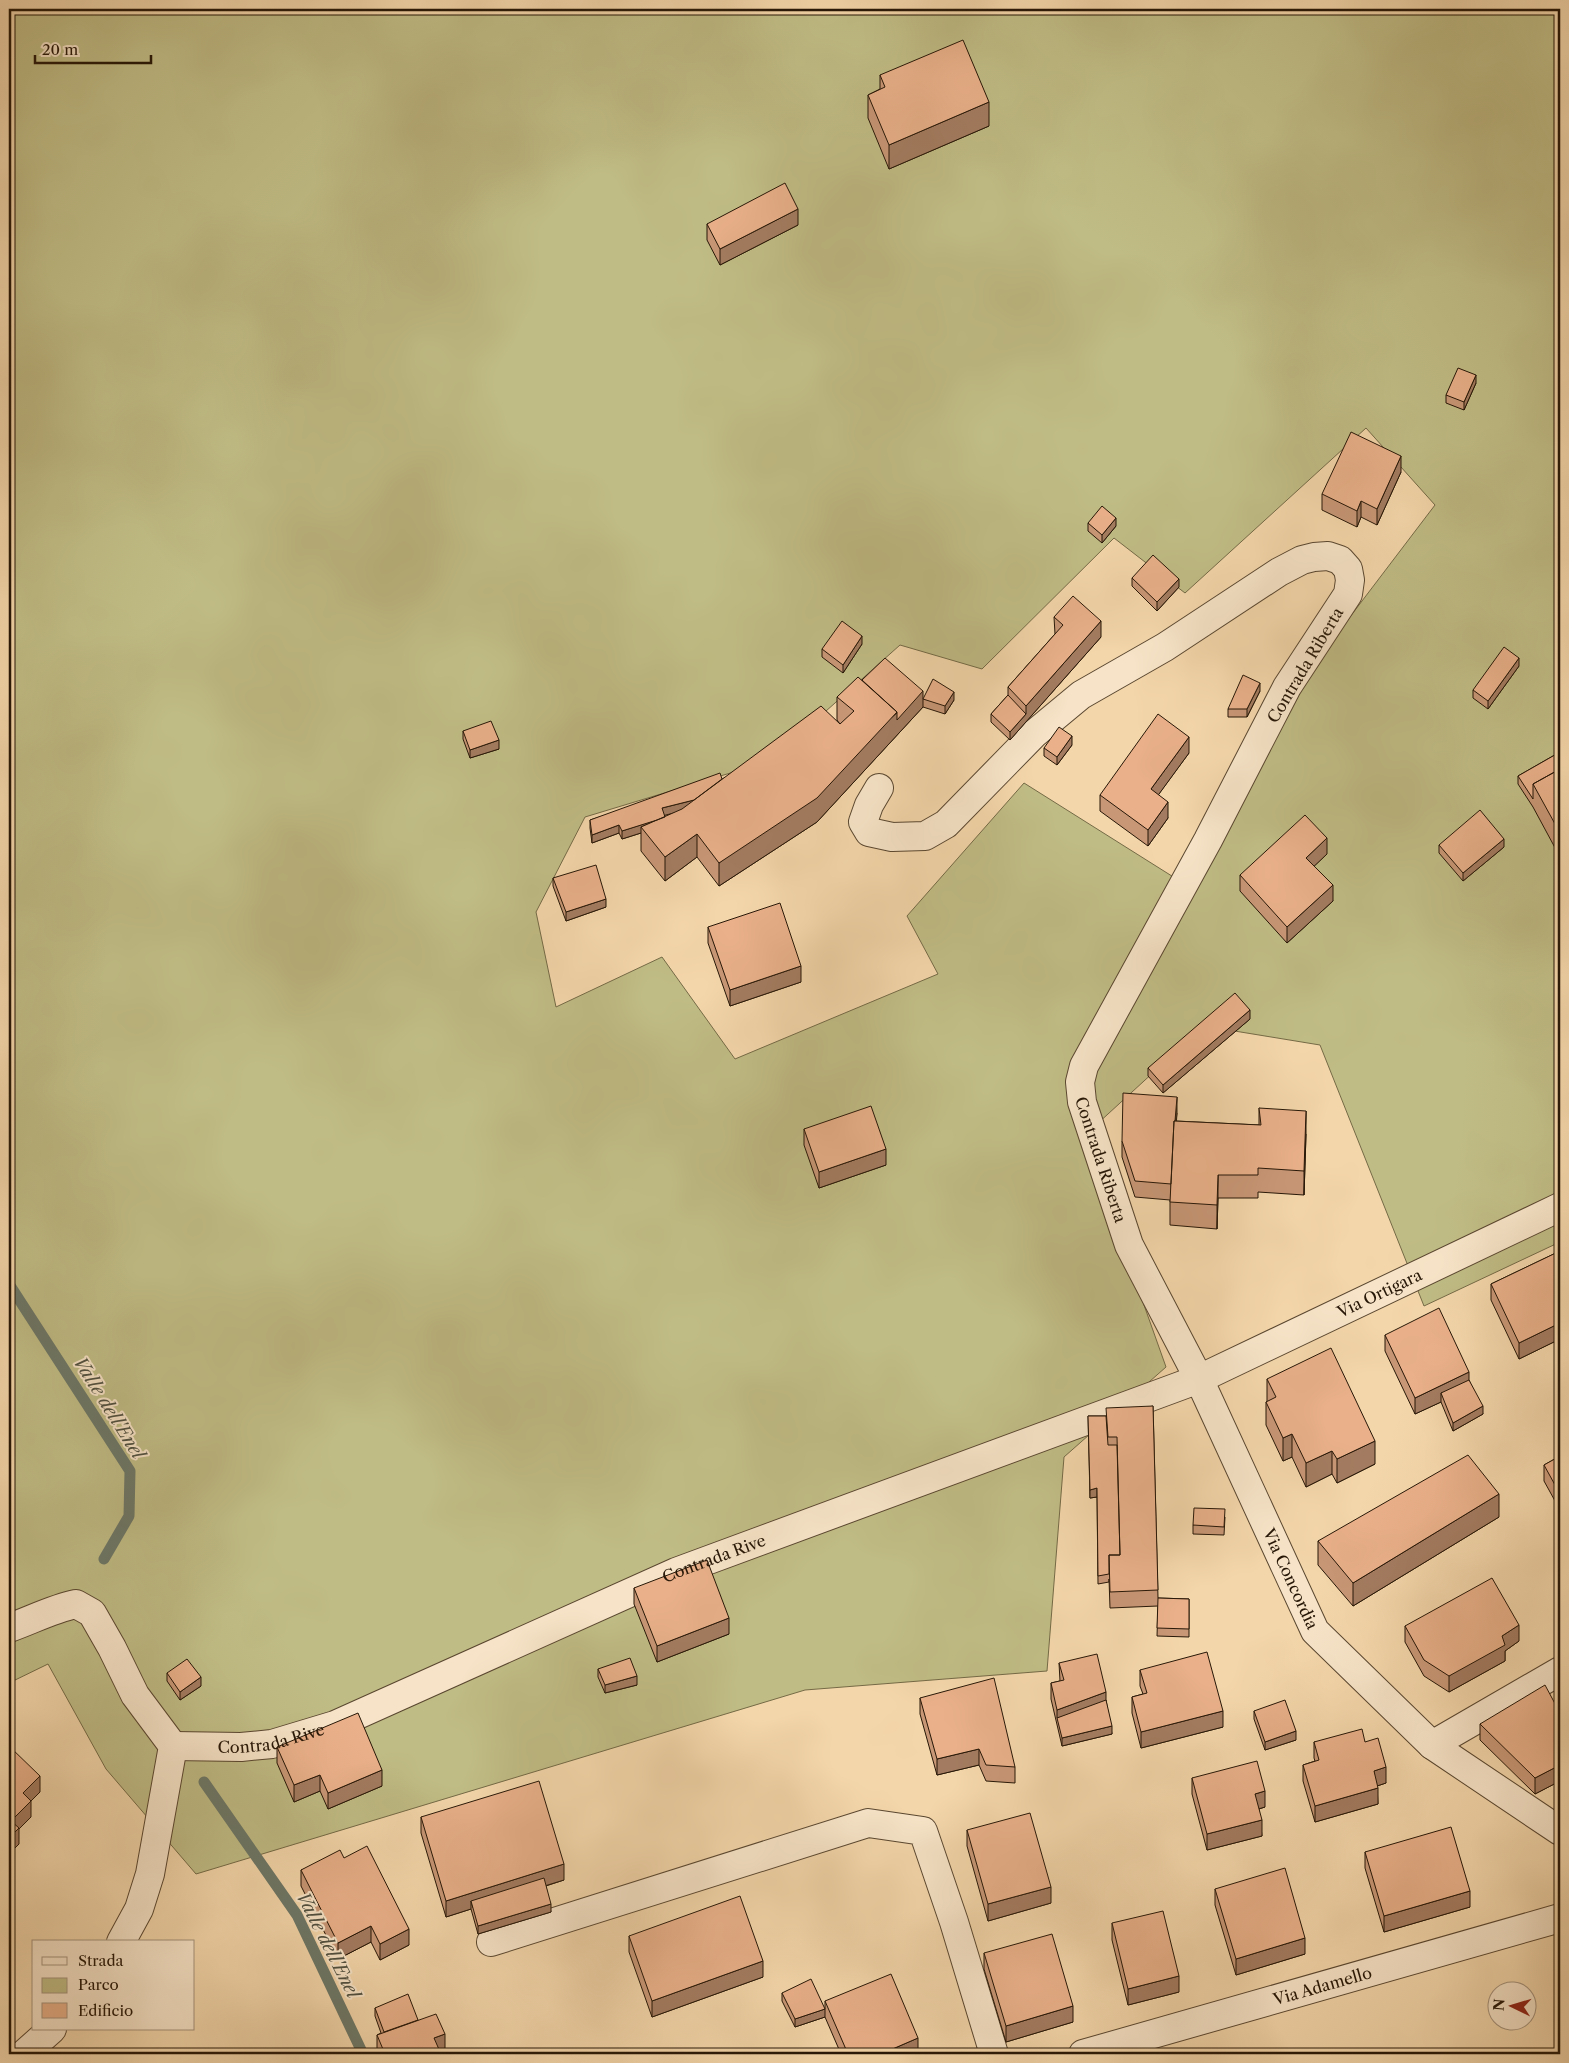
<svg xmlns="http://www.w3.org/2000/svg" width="1569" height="2063" font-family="'Libre Caslon Text',serif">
<rect width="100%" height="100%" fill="#f3d6aa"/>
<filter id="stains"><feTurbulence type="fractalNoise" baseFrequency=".004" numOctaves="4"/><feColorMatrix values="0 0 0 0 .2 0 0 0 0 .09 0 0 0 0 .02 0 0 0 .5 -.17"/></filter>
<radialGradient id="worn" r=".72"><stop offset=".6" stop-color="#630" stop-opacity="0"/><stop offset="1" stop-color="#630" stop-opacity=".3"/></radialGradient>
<path fill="#c0bc85" stroke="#746a46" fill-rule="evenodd" d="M 9,9 L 1560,9 L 1560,1242 L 1424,1306 L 1320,1045 L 1204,1026 L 1084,1136 L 1166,1367 L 1064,1457 L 1047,1671 L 805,1690 L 196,1874 L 106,1769 L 48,1664 L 9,1683 ZM 1366,428 L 1435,505 L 1343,626 L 1175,878 L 1024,783 L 907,916 L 938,974 L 735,1059 L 662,957 L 556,1007 L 536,912 L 585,817 L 770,761 L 900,645 L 982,669 L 1114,538 L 1185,593 Z"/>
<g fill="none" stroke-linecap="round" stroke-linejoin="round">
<path stroke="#6d7868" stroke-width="11" d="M 9,1284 L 130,1471 L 129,1516 L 104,1559
M 204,1782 L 297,1915 L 363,2054"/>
<defs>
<g id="street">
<path id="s1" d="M 879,788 L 869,805 L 863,822 L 869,832 L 892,837 L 925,836 L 946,824 L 1034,734 L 1081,695 L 1165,647 L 1279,572 L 1302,560 L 1314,557 L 1328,556 L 1340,560 L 1348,569 L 1350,580 L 1348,594 L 1287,687 L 1208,840 L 1084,1066 L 1080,1082 L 1082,1102 L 1129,1245 L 1199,1379 L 1315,1631 L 1432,1745"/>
<path d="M 9,1628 C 32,1620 52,1609 76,1604 L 92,1613 L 112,1648 L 135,1695 L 173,1746 L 150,1874 L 139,1909 L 121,1942"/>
<path d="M 1560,1671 L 1432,1745 L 1560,1831"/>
<path id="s2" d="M 173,1746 L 241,1747 L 272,1744 L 335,1725 L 676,1572 L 1199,1379 L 1560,1207"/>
<path d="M 491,1942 L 868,1823 L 923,1831 L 954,1922 L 994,2054"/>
<path d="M 24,2054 L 52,2029"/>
<path id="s3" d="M 1083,2054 L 1560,1918"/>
</g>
</defs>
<use href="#street" stroke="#5a4730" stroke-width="30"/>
<use href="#street" stroke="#f7e4c8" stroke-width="28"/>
</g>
<path fill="#c89776" stroke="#271707" d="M 880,75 L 989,126 L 889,169 L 868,118 L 868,95 L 880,89 Z
M 707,224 L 798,225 L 720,265 L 707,240 Z
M 1476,383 L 1464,410 L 1446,403 L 1446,395 Z
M 1401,472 L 1377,525 L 1361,517 L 1357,527 L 1322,510 L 1322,494 Z
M 1088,523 L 1116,526 L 1102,543 L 1088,531 Z
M 1132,578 L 1179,587 L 1157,611 L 1132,586 Z
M 1054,617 L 1101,637 L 1010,740 L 991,722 L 991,714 L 1008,695 L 1008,687 L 1055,634 Z
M 862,644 L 843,673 L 822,657 L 822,649 Z
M 1519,666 L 1488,709 L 1473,698 L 1473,690 Z
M 862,680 L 923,699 L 954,700 L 945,714 L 923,707 L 817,822 L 719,886 L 697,857 L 665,881 L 641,851 L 641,833 L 622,839 L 619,833 L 592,843 L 590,828 L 590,820 L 722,779 L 840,724 L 837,720 L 837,697 Z
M 1260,691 L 1247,717 L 1228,717 L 1228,709 Z
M 463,731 L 499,749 L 470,758 L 463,739 Z
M 1072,745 L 1057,765 L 1044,756 L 1044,748 Z
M 1560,752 L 1560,857 L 1533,807 L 1518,784 L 1518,776 Z
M 1189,753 L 1158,795 L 1168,818 L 1148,846 L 1100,811 L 1100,795 Z
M 1439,845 L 1504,847 L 1463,881 L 1439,853 Z
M 1327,854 L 1314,866 L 1333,901 L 1287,943 L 1240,891 L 1240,875 Z
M 553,878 L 606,907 L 566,921 L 553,886 Z
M 708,927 L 801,982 L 730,1006 L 708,943 Z
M 1250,1019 L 1163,1093 L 1148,1076 L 1148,1068 Z
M 1560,1052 L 1560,1064 L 1559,1061 L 1559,1053 Z
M 1259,1108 L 1306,1134 L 1304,1195 L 1258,1192 L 1258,1198 L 1218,1198 L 1217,1229 L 1170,1225 L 1170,1200 L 1135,1197 L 1122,1157 L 1122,1141 L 1177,1113 L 1176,1121 L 1259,1125 Z
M 804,1129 L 886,1165 L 819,1188 L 804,1145 Z
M 1560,1251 L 1560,1339 L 1519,1359 L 1491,1300 L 1491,1284 Z
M 1385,1335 L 1469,1380 L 1483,1414 L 1453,1431 L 1441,1402 L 1415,1414 L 1385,1351 Z
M 1267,1379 L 1375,1464 L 1337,1483 L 1332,1474 L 1306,1487 L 1292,1457 L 1283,1461 L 1266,1425 L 1266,1402 L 1267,1401 Z
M 1153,1406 L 1158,1598 L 1189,1599 L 1189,1637 L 1157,1636 L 1158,1606 L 1110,1608 L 1109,1579 L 1109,1582 L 1098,1584 L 1097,1497 L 1090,1498 L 1088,1416 L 1106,1416 Z
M 1560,1456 L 1560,1510 L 1544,1481 L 1544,1465 Z
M 1225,1517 L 1224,1535 L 1193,1534 L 1193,1525 Z
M 1499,1517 L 1353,1606 L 1318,1565 L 1318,1541 Z
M 634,1588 L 729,1634 L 657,1662 L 634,1604 Z
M 1405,1626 L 1519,1641 L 1505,1651 L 1505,1661 L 1449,1692 L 1424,1676 L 1405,1642 Z
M 1059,1663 L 1106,1700 L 1112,1734 L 1062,1746 L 1051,1699 L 1051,1683 L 1060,1681 Z
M 598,1669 L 637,1685 L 605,1693 L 598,1677 Z
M 1140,1670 L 1223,1727 L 1141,1748 L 1132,1713 L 1132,1697 L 1143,1694 L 1140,1686 Z
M 167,1673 L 201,1686 L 180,1700 L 167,1681 Z
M 920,1698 L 1015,1767 L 1015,1783 L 986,1781 L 979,1765 L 937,1775 L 920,1714 Z
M 1254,1711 L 1296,1740 L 1265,1750 L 1254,1719 Z
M 1560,1713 L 1560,1781 L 1535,1794 L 1480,1740 L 1480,1724 Z
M 1314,1742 L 1365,1742 L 1386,1783 L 1377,1786 L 1378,1804 L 1315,1822 L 1303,1781 L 1303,1765 L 1315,1761 L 1314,1758 Z
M 277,1747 L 382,1786 L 328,1809 L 320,1791 L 294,1802 L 277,1763 Z
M 1192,1778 L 1265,1807 L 1259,1809 L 1262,1836 L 1207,1850 L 1192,1794 Z
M 421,1817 L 564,1880 L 546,1886 L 551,1912 L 478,1934 L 471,1909 L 446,1917 L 421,1833 Z
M 967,1830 L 1051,1903 L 988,1921 L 967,1846 Z
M 1365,1852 L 1470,1907 L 1384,1932 L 1365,1868 Z
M 344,1858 L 409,1945 L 380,1960 L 371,1942 L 338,1959 L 301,1886 L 301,1870 Z
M 1215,1889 L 1305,1954 L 1236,1975 L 1215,1905 Z
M 1112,1923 L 1179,1992 L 1128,2005 L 1112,1940 Z
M 629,1936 L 763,1977 L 652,2017 L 629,1952 Z
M 984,1953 L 1073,2022 L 1006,2042 L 984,1969 Z
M 782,1993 L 825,2009 L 825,2001 L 918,2054 L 841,2054 L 825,2017 L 795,2027 L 782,2001 Z
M 375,2008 L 418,2020 L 445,2050 L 440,2052 L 441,2054 L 378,2054 L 377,2051 L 377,2035 L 381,2033 L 375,2016 Z"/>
<path fill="#a37b60" stroke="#271707" d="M 989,102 L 989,126 L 889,169 L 889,145 Z
M 798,209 L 798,225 L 720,265 L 720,249 Z
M 1476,375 L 1476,383 L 1464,410 L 1464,402 Z
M 1401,456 L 1401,472 L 1377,525 L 1377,509 Z
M 1361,501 L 1361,517 L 1357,527 L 1357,511 Z
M 1116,518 L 1116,526 L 1102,543 L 1102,535 Z
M 1179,579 L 1179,587 L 1157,611 L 1157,602 Z
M 1101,621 L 1101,637 L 1010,740 L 1010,732 L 1026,714 L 1026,706 Z
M 862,636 L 862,644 L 843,673 L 843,665 Z
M 1519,658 L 1519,666 L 1488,709 L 1488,701 Z
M 1260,683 L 1260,691 L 1247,717 L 1247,709 Z
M 923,691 L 923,707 L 817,822 L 719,886 L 719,863 Z
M 954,692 L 954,700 L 945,714 L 945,706 Z
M 1072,736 L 1072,745 L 1057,765 L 1057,757 Z
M 1189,737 L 1189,753 L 1151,805 L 1151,789 Z
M 499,740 L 499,749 L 470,758 L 470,750 Z
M 726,792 L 726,800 L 662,816 L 662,808 Z
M 1168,802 L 1168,818 L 1148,846 L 1148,830 Z
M 665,817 L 641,827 L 641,833 L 622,839 L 622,831 Z
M 619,825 L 619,833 L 592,843 L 592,835 Z
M 697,834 L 697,857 L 665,881 L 665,857 Z
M 1327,838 L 1327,854 L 1306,874 L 1306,858 Z
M 1504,839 L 1504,847 L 1463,881 L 1463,873 Z
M 1333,885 L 1333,901 L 1287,943 L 1287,927 Z
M 606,899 L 606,907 L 566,921 L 566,912 Z
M 801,966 L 801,982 L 730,1006 L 730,990 Z
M 1250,1010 L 1250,1019 L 1163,1093 L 1163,1085 Z
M 1177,1097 L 1177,1113 L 1171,1200 L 1171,1184 Z
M 1306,1111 L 1306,1134 L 1304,1195 L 1304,1171 Z
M 886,1149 L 886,1165 L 819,1188 L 819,1172 Z
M 1218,1175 L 1218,1198 L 1217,1229 L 1217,1205 Z
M 1560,1323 L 1560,1339 L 1519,1359 L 1519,1343 Z
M 1469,1372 L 1469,1388 L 1441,1393 L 1441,1402 L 1415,1414 L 1415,1398 Z
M 1483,1406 L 1483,1414 L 1453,1431 L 1453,1423 Z
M 1292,1434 L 1292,1457 L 1283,1461 L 1283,1438 Z
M 1375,1441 L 1375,1464 L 1337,1483 L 1337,1459 Z
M 1332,1451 L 1332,1474 L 1306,1487 L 1306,1463 Z
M 1097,1488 L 1097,1497 L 1090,1498 L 1090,1490 Z
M 1499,1494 L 1499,1517 L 1353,1606 L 1353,1583 Z
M 729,1618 L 729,1634 L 657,1662 L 657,1646 Z
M 1519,1625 L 1519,1641 L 1505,1651 L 1505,1661 L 1449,1692 L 1449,1676 L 1502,1636 Z
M 637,1676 L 637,1685 L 605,1693 L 605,1685 Z
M 201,1677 L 201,1686 L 180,1700 L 180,1692 Z
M 1106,1692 L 1106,1708 L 1057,1718 L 1057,1710 Z
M 1223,1711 L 1223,1727 L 1141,1748 L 1141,1732 Z
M 1112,1726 L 1112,1734 L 1062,1746 L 1062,1738 Z
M 1296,1731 L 1296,1740 L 1265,1750 L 1265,1742 Z
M 979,1749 L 979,1765 L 937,1775 L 937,1759 Z
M 1560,1765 L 1560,1781 L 1535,1794 L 1535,1778 Z
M 1386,1767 L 1386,1783 L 1374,1787 L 1374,1771 Z
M 382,1770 L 382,1786 L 328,1809 L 328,1793 Z
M 320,1775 L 320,1791 L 294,1802 L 294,1785 Z
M 40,1776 L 40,1792 L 31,1801 L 31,1817 L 19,1829 L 19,1844 L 9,1854 L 9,1838 L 11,1821 L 23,1793 Z
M 1378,1788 L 1378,1804 L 1315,1822 L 1315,1806 Z
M 1265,1791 L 1265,1807 L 1255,1810 L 1255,1794 Z
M 1262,1820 L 1262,1836 L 1207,1850 L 1207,1834 Z
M 564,1864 L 564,1880 L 473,1908 L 471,1901 L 471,1909 L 446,1917 L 446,1901 Z
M 1051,1887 L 1051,1903 L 988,1921 L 988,1904 Z
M 1470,1891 L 1470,1907 L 1384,1932 L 1384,1916 Z
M 551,1904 L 551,1912 L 478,1934 L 478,1926 Z
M 371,1926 L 371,1942 L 338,1959 L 338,1943 Z
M 409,1929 L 409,1945 L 380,1960 L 380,1944 Z
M 1305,1938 L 1305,1954 L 1236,1975 L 1236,1959 Z
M 763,1961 L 763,1977 L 652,2017 L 652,2001 Z
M 1179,1976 L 1179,1992 L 1128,2005 L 1128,1989 Z
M 1073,2006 L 1073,2022 L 1006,2042 L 1006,2026 Z
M 825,2009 L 825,2017 L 795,2027 L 795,2019 Z
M 445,2034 L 445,2050 L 434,2054 L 434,2038 Z
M 918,2038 L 918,2054 L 881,2054 Z"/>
<path fill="#e9b089" stroke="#271707" d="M 963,40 L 989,102 L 889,145 L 868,95 L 885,87 L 880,75 Z
M 785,183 L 798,209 L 720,249 L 707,224 Z
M 1458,368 L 1476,375 L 1464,402 L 1446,395 Z
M 1351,432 L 1401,456 L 1377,509 L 1361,501 L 1357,511 L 1322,494 Z
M 1102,506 L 1116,518 L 1102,535 L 1088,523 Z
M 1153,555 L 1179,579 L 1157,602 L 1132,578 Z
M 1073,596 L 1101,621 L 1026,706 L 1008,687 L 1063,625 L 1054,617 Z
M 842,621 L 862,636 L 843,665 L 822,649 Z
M 1504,647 L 1519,658 L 1488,701 L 1473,690 Z
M 885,658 L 923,691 L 897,720 L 897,712 L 862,680 Z
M 1243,675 L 1260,683 L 1247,709 L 1228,709 Z
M 858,677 L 897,712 L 817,798 L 719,863 L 697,834 L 665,857 L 641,827 L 682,809 L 821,706 L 840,724 L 854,711 L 837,697 Z
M 933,679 L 954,692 L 945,706 L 923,699 Z
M 1008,695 L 1026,714 L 1010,732 L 991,714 Z
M 1158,714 L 1189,737 L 1151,789 L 1168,802 L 1148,830 L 1100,795 Z
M 491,721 L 499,740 L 470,750 L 463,731 Z
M 1059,727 L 1072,736 L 1057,757 L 1044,748 Z
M 1560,752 L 1560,769 L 1533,784 L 1533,799 L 1518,776 Z
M 1560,769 L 1560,833 L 1533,784 Z
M 720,773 L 722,779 L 694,800 L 662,808 L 665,817 L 657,820 L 622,831 L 619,825 L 592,835 L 590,820 Z
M 1480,810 L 1504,839 L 1463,873 L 1439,845 Z
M 1305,815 L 1327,838 L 1306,858 L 1333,885 L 1287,927 L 1240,875 Z
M 596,865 L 606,899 L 566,912 L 553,878 Z
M 780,903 L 801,966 L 730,990 L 708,927 Z
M 1235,993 L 1250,1010 L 1163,1085 L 1148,1068 Z
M 1123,1093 L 1177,1097 L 1175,1121 L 1174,1121 L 1171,1184 L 1135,1181 L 1122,1141 Z
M 871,1106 L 886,1149 L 819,1172 L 804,1129 Z
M 1259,1108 L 1306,1111 L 1304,1171 L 1258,1168 L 1258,1175 L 1218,1175 L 1217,1205 L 1170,1202 L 1174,1121 L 1261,1125 Z
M 1560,1251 L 1560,1323 L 1519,1343 L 1491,1284 Z
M 1439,1308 L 1469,1372 L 1415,1398 L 1385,1335 Z
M 1331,1348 L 1375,1441 L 1337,1459 L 1332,1451 L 1306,1463 L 1292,1434 L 1283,1438 L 1266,1402 L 1276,1397 L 1267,1379 Z
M 1469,1380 L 1483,1406 L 1453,1423 L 1441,1393 Z
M 1153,1406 L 1158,1590 L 1110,1592 L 1109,1555 L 1120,1555 L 1117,1437 L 1108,1437 L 1106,1408 Z
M 1088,1416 L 1106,1416 L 1108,1445 L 1117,1445 L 1120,1555 L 1109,1555 L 1109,1574 L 1098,1576 L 1097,1488 L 1090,1490 Z
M 1468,1455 L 1499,1494 L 1353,1583 L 1318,1541 Z
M 1560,1456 L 1560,1494 L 1544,1465 Z
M 1194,1508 L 1225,1509 L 1224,1527 L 1193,1525 Z
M 707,1560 L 729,1618 L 657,1646 L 634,1588 Z
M 1492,1578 L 1519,1625 L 1502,1636 L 1505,1645 L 1449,1676 L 1424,1660 L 1405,1626 Z
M 1158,1598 L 1189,1599 L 1189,1629 L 1157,1628 Z
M 1207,1652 L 1223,1711 L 1141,1732 L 1132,1697 L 1147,1693 L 1140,1670 Z
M 1097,1654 L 1106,1692 L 1057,1710 L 1051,1683 L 1064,1680 L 1059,1663 Z
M 630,1658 L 637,1676 L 605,1685 L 598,1669 Z
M 187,1659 L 201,1677 L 180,1692 L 167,1673 Z
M 994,1678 L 1015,1767 L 986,1765 L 979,1749 L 937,1759 L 920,1698 Z
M 1545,1685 L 1560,1713 L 1560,1765 L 1535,1778 L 1480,1724 Z
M 1106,1700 L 1112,1726 L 1062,1738 L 1057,1718 Z
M 1285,1700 L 1296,1731 L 1265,1742 L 1254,1711 Z
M 358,1713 L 382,1770 L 328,1793 L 320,1775 L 294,1785 L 277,1747 Z
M 1362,1729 L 1365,1742 L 1378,1738 L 1386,1767 L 1374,1771 L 1378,1788 L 1315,1806 L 1303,1765 L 1319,1760 L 1314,1742 Z
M 9,1746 L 40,1776 L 23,1793 L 31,1801 L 11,1821 L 19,1828 L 9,1838 Z
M 1257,1761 L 1265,1791 L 1255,1794 L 1262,1820 L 1207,1834 L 1192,1778 Z
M 539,1781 L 564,1864 L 446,1901 L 421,1817 Z
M 1030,1813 L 1051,1887 L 988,1904 L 967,1830 Z
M 1451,1827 L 1470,1891 L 1384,1916 L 1365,1852 Z
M 367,1846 L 409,1929 L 380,1944 L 371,1926 L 338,1943 L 301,1870 L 340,1850 L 344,1858 Z
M 1285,1868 L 1305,1938 L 1236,1959 L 1215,1889 Z
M 544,1878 L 551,1904 L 478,1926 L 471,1901 Z
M 740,1896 L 763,1961 L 652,2001 L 629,1936 Z
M 1163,1911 L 1179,1976 L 1128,1989 L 1112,1923 Z
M 1052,1934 L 1073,2006 L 1006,2026 L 984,1953 Z
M 891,1974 L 918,2038 L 881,2054 L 848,2054 L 825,2001 Z
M 811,1979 L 825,2009 L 795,2019 L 782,1993 Z
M 408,1994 L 418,2020 L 384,2032 L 375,2008 Z
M 436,2014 L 445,2034 L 434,2038 L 441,2054 L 385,2054 L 377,2035 Z"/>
<g text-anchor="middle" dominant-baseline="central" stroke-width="4" stroke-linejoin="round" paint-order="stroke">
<g font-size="16" fill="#271707" stroke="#f7e4c8">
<text transform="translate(1305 665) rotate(-59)">Contrada Riberta</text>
<text stroke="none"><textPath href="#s1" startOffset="1291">Contrada Riberta</textPath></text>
<text stroke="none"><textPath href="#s2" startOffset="1296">Via Ortigara</textPath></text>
<text stroke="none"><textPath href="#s2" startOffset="579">Contrada Rive</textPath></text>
<text stroke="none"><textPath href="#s1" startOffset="1752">Via Concordia</textPath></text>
<text stroke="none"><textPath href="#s2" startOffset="99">Contrada Rive</textPath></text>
<text stroke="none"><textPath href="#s3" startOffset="249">Via Adamello</textPath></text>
</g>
<g font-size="18" font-style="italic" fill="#505040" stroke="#f7e4c8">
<text transform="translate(109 1408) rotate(58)">Valle dell'Enel</text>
<text transform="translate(328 1945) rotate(63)">Valle dell'Enel</text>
</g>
</g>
<rect width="1569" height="2063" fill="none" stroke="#f3d6aa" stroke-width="30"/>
<rect x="10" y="10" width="1549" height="2043" fill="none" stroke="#271707" stroke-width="2.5"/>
<rect x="15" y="15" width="1539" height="2033" fill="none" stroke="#271707"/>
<rect x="32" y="1940" width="162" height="90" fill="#f7e4c8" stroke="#a4927b"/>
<rect x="42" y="1957" width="25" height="8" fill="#f7e4c8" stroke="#a4927b"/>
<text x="78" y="1966" font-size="15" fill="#271707">Strada</text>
<rect x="42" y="1978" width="25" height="15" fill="#c0bc85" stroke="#a4927b"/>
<text x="78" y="1990" font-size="15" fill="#271707">Parco</text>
<rect x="42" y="2003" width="25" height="15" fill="#e9b089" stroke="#a4927b"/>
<text x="78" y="2016" font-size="15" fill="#271707">Edificio</text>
<g transform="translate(1512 2006) rotate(275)"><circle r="24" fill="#f7e4c8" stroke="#a4927b"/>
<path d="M0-4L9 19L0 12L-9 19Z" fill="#8f2418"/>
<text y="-8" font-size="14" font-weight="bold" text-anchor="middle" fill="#271707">N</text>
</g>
<path d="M35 55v8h116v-8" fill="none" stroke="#271707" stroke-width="2.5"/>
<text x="42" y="55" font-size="15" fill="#271707" stroke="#f7e4c8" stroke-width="4" paint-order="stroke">20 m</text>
<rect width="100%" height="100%" filter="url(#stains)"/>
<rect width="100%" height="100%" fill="url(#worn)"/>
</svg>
